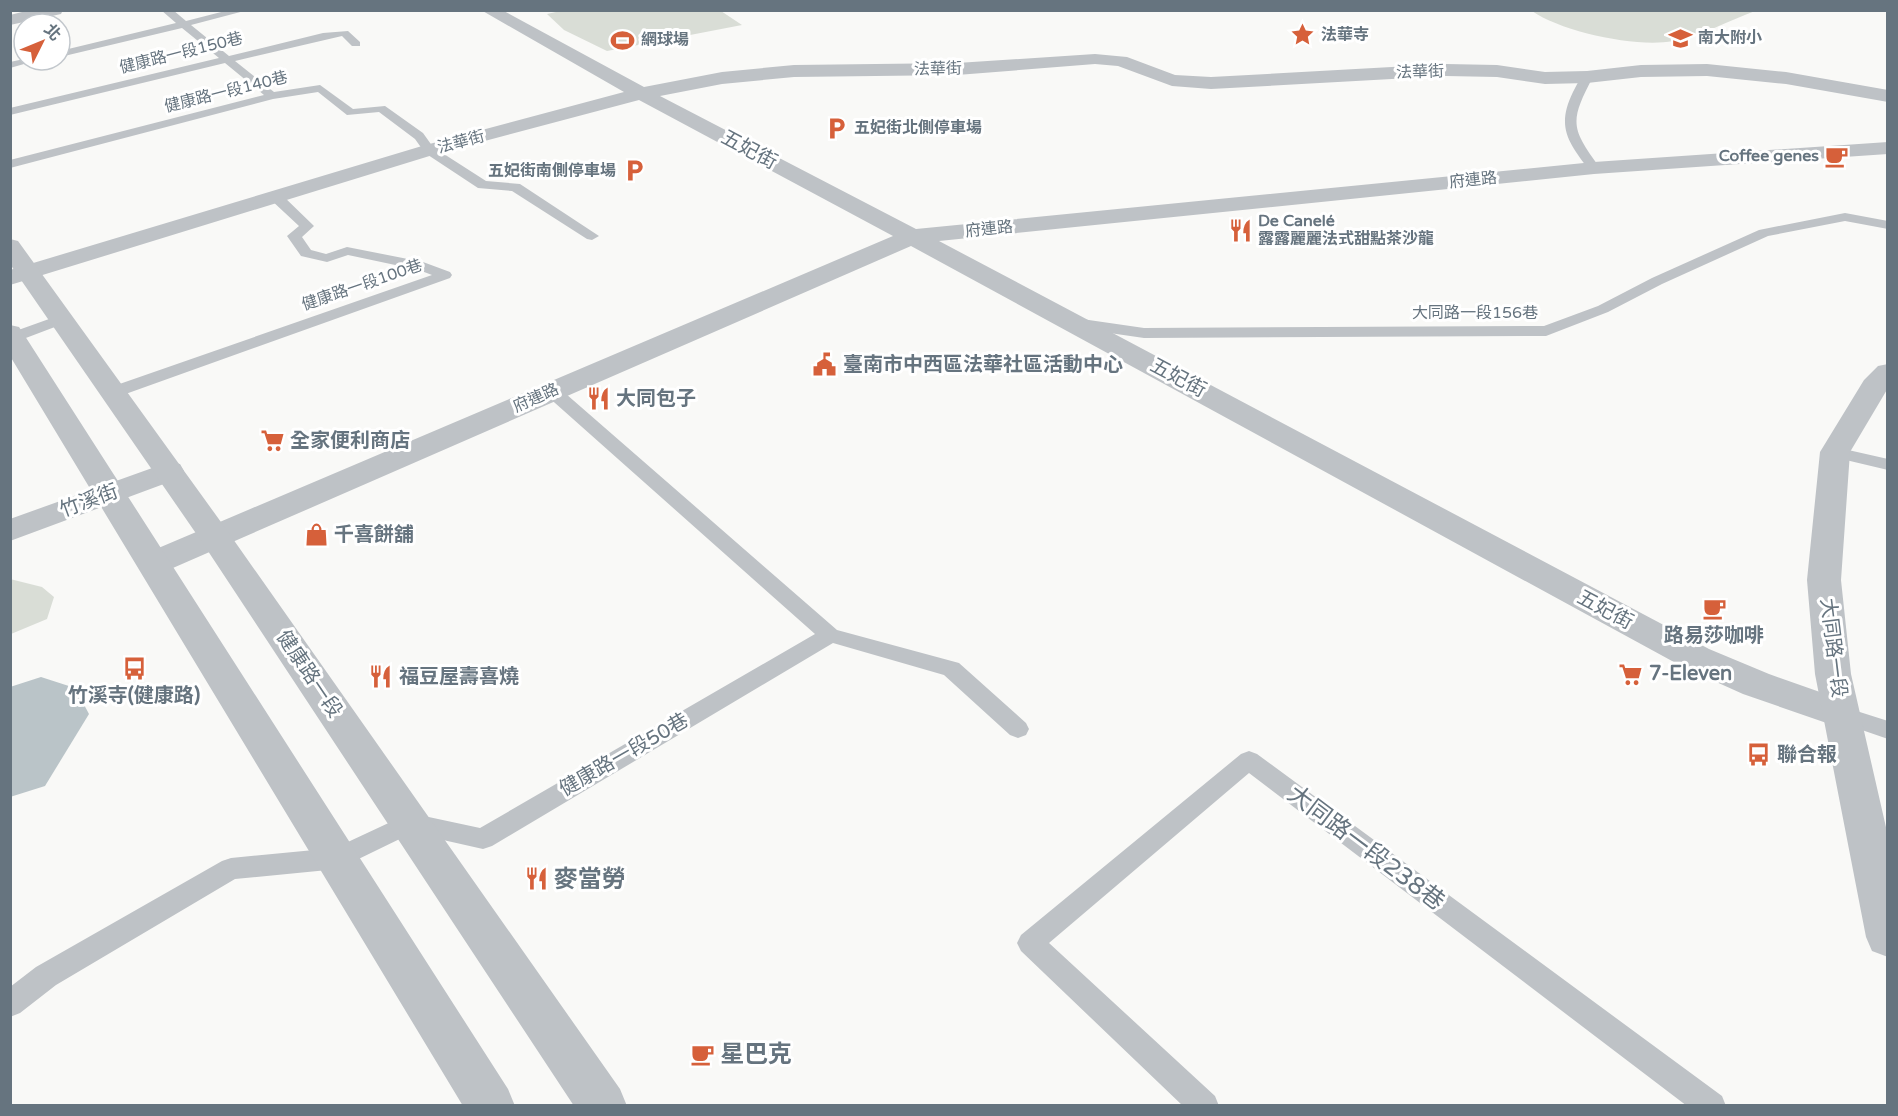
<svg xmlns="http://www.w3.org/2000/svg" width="1898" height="1116" font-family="'Varela Round','Noto Sans TC',sans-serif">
<rect width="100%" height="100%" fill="#f9f9f7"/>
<path fill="#d9ddd6" d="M 565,10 L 721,11 L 742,25 L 607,51 L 564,30 L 547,14 Z
M 1532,11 L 1755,11 C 1728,21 1701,36 1673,41 C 1637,48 1562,32 1532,11 Z
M 10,579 L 42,587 L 54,597 L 47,619 L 11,634 Z"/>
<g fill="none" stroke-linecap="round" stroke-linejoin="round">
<path fill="#bac4c8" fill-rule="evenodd" d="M 41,677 L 75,688 L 89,714 L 45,786 L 10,797 L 10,687 Z"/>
<path fill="#bec2c6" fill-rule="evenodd" d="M 161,10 L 173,10 L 186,21 L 229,10 L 248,10 L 191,25 L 229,56 L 323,33 L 348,31 L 360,42 L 360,46 L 352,46 L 342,36 L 235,61 L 274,92 L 320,85 L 353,109 L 385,106 L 423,133 L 433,147 L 486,181 L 520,184 L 599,236 L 592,240 L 587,239 L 512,191 L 478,188 L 425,153 L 415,139 L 379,112 L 347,115 L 318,92 L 273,99 L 10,168 L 10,160 L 264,95 L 225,63 L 10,115 L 10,108 L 219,58 L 182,28 L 60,57 L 60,51 L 176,23 Z
M 24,59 L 38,60 L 10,68 L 10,62 Z
M 1587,74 L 1593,77 C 1569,122 1571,128 1600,168 L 1594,172 L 1590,171 C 1568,142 1556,127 1573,92 C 1577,85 1580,76 1587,74 Z
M 275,192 L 280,193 L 314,226 L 302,237 L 311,250 L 326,254 L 347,247 L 423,262 L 450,272 L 452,275 L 450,278 L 120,396 L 108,396 L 106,392 L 108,388 L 432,275 L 419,270 L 348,255 L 327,262 L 301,256 L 287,236 L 299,226 L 270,199 L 268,196 L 270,193 Z
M 1845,213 L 1888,221 L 1888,229 L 1845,221 L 1768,236 L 1662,284 L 1608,312 L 1546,336 L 1144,338 L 1075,328 L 1067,323 L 1075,318 L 1144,328 L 1544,326 L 1598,306 L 1652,278 L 1759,230 Z
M 63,314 L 71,319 L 68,322 L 10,344 L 10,333 Z
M 552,386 L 558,387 L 837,630 L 959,663 L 1026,723 L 1029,729 L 1026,735 L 1018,738 L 1010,735 L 944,675 L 833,643 L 492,846 L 483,849 L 412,833 L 338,869 L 235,879 L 56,985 L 20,1013 L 10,1017 L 10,987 L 36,967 L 222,861 L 231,858 L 335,848 L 410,813 L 480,828 L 815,634 L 546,395 L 544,391 L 546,387 Z
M 1835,447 L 1888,459 L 1888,470 L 1829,456 L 1826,452 L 1829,448 Z
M 1841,706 L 1888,721 L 1888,739 L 1833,720 L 1830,714 L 1833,708 Z
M 1249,751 L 1257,754 L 1722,1096 L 1726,1106 L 1687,1106 L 1249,773 L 1049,943 L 1215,1096 L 1219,1106 L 1183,1106 L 1021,951 L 1017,943 L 1021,935 L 1241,754 Z"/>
<path fill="#bec2c6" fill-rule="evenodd" d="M 30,10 L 63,10 L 61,14 L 10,25 L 10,15 Z
M 481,10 L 502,10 L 644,87 L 722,72 L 794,65 L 957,63 L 1095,54 L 1127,57 L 1175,75 L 1211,77 L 1446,64 L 1497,65 L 1545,72 L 1587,71 L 1641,65 L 1707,64 L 1786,72 L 1888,90 L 1888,102 L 1786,84 L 1707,76 L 1641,77 L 1587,83 L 1545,84 L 1497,77 L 1446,76 L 1211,89 L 1172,86 L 1118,66 L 1095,64 L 957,75 L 794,77 L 722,84 L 660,96 L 916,229 L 1594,162 L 1888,142 L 1888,154 L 1594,174 L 939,241 L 1709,649 L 1769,674 L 1854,704 L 1860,714 L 1854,724 L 1841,728 L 1743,694 L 1683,667 L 911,246 L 166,571 L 154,574 L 142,571 L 137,563 L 142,555 L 893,236 L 639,100 L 436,154 L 10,285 L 10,270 L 422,146 L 624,92 Z
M 169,462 L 180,464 L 184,471 L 180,478 L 10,541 L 10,519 Z"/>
<path fill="#bec2c6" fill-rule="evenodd" d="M 10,239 L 18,241 L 226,529 L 620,1089 L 627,1106 L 574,1106 L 204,545 L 10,264 Z
M 10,325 L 19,327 L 23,333 L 508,1089 L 515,1106 L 463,1106 L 10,356 Z
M 1888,364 L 1888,388 L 1850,452 L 1841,580 L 1851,674 L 1888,836 L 1888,957 L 1872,951 L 1866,937 L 1815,674 L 1807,580 L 1820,452 L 1864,380 L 1878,366 Z"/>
</g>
<defs>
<symbol id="sight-bare" viewBox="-9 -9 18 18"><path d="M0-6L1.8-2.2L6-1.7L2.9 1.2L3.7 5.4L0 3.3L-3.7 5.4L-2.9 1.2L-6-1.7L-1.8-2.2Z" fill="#d6603a" stroke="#fff" stroke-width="2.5" paint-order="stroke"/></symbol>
<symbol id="school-bare" viewBox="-9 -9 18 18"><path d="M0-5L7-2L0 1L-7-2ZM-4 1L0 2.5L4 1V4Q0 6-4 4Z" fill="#d6603a" stroke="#fff" stroke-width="2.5" paint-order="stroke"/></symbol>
<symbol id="stadium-bare" viewBox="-9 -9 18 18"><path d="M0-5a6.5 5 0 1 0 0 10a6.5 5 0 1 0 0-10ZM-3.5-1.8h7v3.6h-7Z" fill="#d6603a" stroke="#fff" stroke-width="2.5" paint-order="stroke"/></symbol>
<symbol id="parking-bare" viewBox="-9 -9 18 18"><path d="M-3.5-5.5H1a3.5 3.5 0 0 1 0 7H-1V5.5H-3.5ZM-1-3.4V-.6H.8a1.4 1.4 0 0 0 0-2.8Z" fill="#d6603a" stroke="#fff" stroke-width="2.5" paint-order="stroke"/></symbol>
<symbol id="cafe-bare" viewBox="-9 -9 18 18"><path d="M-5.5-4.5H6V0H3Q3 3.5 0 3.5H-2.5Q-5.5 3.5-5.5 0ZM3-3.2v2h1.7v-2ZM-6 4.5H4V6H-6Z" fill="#d6603a" stroke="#fff" stroke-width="2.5" paint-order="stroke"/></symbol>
<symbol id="restaurant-bare" viewBox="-9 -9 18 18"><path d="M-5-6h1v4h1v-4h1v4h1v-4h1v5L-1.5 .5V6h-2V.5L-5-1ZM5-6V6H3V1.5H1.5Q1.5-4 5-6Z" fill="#d6603a" stroke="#fff" stroke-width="2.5" paint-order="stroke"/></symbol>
<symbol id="civic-bare" viewBox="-9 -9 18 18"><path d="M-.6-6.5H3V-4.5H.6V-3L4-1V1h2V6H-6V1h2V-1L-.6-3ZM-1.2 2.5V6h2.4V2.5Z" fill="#d6603a" stroke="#fff" stroke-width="2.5" paint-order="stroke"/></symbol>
<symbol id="supermarket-bare" viewBox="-9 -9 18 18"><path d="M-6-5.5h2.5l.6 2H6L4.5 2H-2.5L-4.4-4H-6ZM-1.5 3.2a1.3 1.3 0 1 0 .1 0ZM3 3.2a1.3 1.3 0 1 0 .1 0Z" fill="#d6603a" stroke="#fff" stroke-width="2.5" paint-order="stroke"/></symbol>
<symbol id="shop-bare" viewBox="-9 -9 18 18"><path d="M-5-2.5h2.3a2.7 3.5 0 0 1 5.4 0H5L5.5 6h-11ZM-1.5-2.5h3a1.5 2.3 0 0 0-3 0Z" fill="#d6603a" stroke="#fff" stroke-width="2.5" paint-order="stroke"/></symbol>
<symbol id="bus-bare" viewBox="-9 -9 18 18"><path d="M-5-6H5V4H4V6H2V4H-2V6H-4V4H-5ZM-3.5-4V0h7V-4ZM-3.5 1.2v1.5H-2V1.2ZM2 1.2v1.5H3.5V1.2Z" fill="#d6603a" stroke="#fff" stroke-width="2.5" paint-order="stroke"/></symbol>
</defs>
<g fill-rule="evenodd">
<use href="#sight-bare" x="1286" y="18" width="33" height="33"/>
<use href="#school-bare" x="1664" y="22" width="33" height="33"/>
<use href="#stadium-bare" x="606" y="24" width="33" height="33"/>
<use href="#parking-bare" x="820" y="112" width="33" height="33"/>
<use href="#cafe-bare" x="1820" y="140" width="33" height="33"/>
<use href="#parking-bare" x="618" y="154" width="33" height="33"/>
<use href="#restaurant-bare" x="1224" y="214" width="33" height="33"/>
<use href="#civic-bare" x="808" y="348" width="33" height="33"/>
<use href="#restaurant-bare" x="582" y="382" width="33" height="33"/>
<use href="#supermarket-bare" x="256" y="424" width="33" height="33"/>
<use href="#shop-bare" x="300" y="518" width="33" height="33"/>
<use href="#cafe-bare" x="1698" y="592" width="33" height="33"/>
<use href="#bus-bare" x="118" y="652" width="33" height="33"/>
<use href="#supermarket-bare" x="1614" y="658" width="33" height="33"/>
<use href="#restaurant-bare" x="364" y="660" width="33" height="33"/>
<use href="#bus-bare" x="1742" y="738" width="33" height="33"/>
<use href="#restaurant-bare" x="520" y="862" width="33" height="33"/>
<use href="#cafe-bare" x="686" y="1038" width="33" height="33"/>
</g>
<g text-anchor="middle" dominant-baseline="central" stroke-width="6" stroke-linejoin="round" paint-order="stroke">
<g font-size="16" font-weight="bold" fill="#66747f" stroke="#fff" text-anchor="start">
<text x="1321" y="35">法華寺</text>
<text x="1698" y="38">南大附小</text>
<text x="641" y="40">網球場</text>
<text x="854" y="128">五妃街北側停車場</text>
<text x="1819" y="156" text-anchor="end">Coffee genes</text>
<text x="616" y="171" text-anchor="end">五妃街南側停車場</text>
<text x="1258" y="221">De Canelé<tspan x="1258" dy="18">露露麗麗法式甜點茶沙龍</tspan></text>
</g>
<g font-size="16" fill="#66747f" stroke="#fff">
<text transform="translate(181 53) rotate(-14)">健康路一段150巷</text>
<text transform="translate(938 69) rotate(-1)">法華街</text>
<text transform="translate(1420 72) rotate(-2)">法華街</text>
<text transform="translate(226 92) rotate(-14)">健康路一段140巷</text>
<text transform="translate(461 142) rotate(-15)">法華街</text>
<text transform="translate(1473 180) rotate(-6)">府連路</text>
<text transform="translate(989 229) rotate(-6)">府連路</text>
<text transform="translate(362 285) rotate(-19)">健康路一段100巷</text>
<text x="1475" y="313">大同路一段156巷</text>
<text transform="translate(536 398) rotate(-24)">府連路</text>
</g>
<g font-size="20" fill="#66747f" stroke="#fff">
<text transform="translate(749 150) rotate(28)">五妃街</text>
<text transform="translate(1178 378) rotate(28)">五妃街</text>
<text transform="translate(89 501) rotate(-20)">竹溪街</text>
<text transform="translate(1605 610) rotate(28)">五妃街</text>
<text transform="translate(1833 648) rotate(83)">大同路一段</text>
<text transform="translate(309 674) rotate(56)">健康路一段</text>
<text transform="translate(624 755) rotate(-30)">健康路一段50巷</text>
</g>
<g font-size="20" font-weight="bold" fill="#66747f" stroke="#fff" text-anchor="start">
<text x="843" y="365">臺南市中西區法華社區活動中心</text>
<text x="616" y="399">大同包子</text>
<text x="290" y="441">全家便利商店</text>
<text x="334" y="535">千喜餅舖</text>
<text x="1714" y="636" text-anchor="middle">路易莎咖啡</text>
<text x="1649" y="674">7-Eleven</text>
<text x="399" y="677">福豆屋壽喜燒</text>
<text x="134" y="696" text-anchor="middle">竹溪寺(健康路)</text>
<text x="1777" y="755">聯合報</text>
</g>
<g font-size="24" fill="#66747f" stroke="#fff">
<text transform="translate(1366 848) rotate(37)">大同路一段238巷</text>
</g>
<g font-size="24" font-weight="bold" fill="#66747f" stroke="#fff" text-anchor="start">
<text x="554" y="879">麥當勞</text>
<text x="720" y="1054">星巴克</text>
</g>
</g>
<rect width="1898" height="1116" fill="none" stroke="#66747f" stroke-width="24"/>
<g transform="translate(42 42) rotate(47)"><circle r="28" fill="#ffffff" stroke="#c2c7cc" stroke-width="1.5"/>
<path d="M0-4.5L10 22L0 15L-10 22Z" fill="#d6603a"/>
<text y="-9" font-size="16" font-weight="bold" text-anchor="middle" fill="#66747f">北</text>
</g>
</svg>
